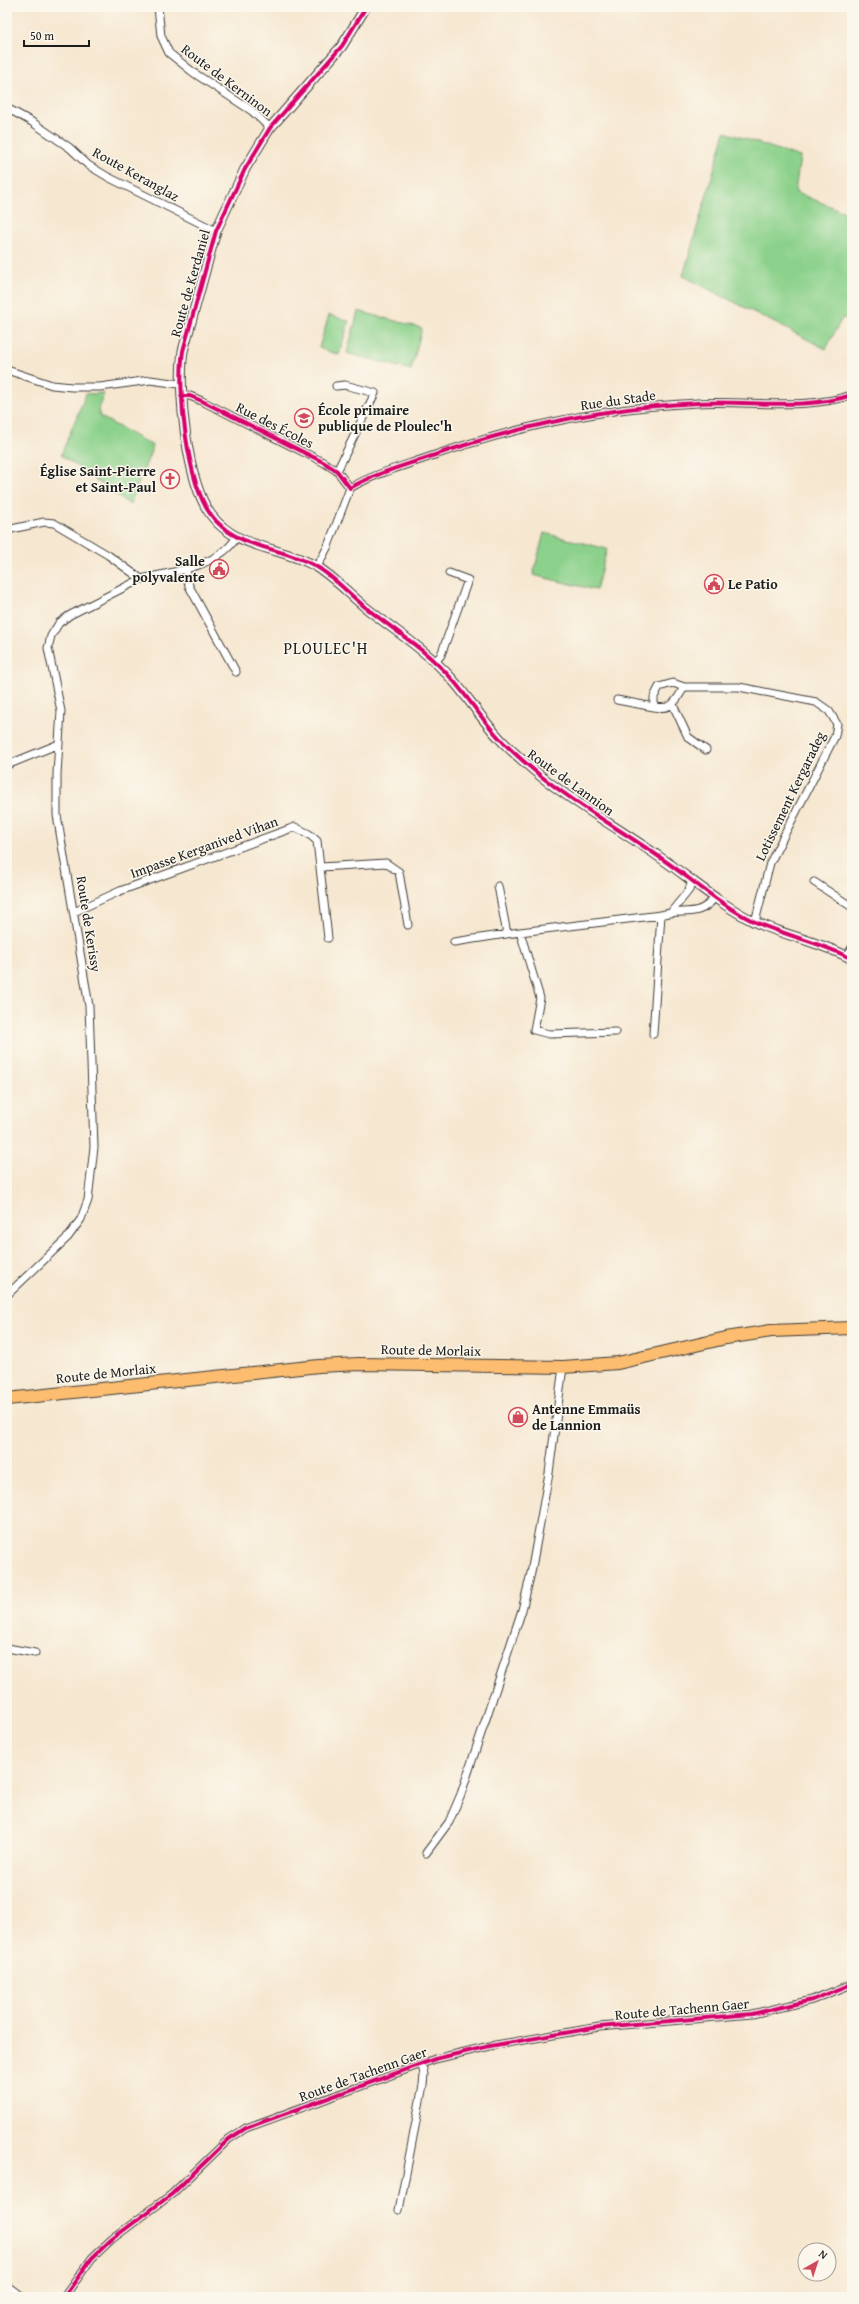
<svg xmlns="http://www.w3.org/2000/svg" width="859" height="2304" font-family="'Gentium Book Plus',serif">
<rect width="100%" height="100%" fill="#fbf7ec"/>
<filter id="ink" filterUnits="userSpaceOnUse"><feTurbulence type="fractalNoise" baseFrequency=".025" numOctaves="2"/><feDisplacementMap in="SourceGraphic" scale="8" xChannelSelector="R" yChannelSelector="G"/><feConvolveMatrix kernelMatrix="1 2 1 2 8 2 1 2 1" color-interpolation-filters="sRGB"/></filter>
<filter id="wash" filterUnits="userSpaceOnUse"><feTurbulence type="fractalNoise" baseFrequency=".012" numOctaves="4" result="noise"/><feDisplacementMap in="SourceGraphic" scale="16" xChannelSelector="R" yChannelSelector="G"/><feGaussianBlur stdDeviation="0.9" result="paint"/><feColorMatrix in="noise" values="0 0 0 0 0 0 0 0 0 0 0 0 0 0 0 0 0 1.4 0 .05"/><feComposite in="paint" operator="in"/></filter>
<g filter="url(#wash)">
<rect width="100%" height="100%" fill="#f6e7d0"/>
<path fill="#8cd18b" stroke="#547654" d="M 725,132 L 800,157 L 795,192 L 852,215 L 852,319 L 842,318 L 826,349 L 683,276 Z
M 358,311 L 422,328 L 411,370 L 347,353 Z
M 329,315 L 349,321 L 339,355 L 319,348 Z
M 104,393 L 98,411 L 101,417 L 153,446 L 130,505 L 61,455 L 86,394 Z
M 544,533 L 607,549 L 596,590 L 533,575 Z"/>
</g>
<g filter="url(#ink)">
<g fill="none" stroke-linecap="round" stroke-linejoin="round">
<defs>
<path id="minor" d="M 158,7 L 161,36 L 169,53 L 194,73 L 252,111 L 270,128
M 7,108 L 32,122 L 70,148 L 88,165 L 108,177 L 216,231
M 7,370 L 52,385 L 72,387 L 100,387 L 150,380 L 180,384
M 336,386 L 345,385 L 375,393 L 337,471
M 181,396 L 190,396 L 202,401 L 323,462 L 337,471 L 350,488
M 350,488 C 374,474 400,467 426,458 C 514,427 606,407 698,403 C 749,400 803,411 852,395
M 7,530 L 44,522 L 54,523 L 108,555 L 141,579 C 172,572 218,567 236,538
M 317,567 L 328,546 L 350,488
M 186,569 L 189,586 L 236,672
M 435,662 L 441,655 L 468,580 L 449,573
M 673,683 L 684,687 C 676,702 672,710 654,707 L 654,697 L 659,687 Z
M 684,687 L 739,687 L 816,702 L 829,711 L 837,724 L 835,736 L 770,863 L 755,922
M 617,700 L 654,707
M 673,705 L 688,737 L 706,750
M 7,765 L 59,744
M 321,867 L 386,863 L 399,872 L 408,925
M 814,882 L 852,907
M 498,886 L 507,934
M 672,911 L 689,890 L 692,880
M 74,912 L 120,891 L 295,827 L 309,834 L 317,841 L 328,938
M 520,932 L 540,998 L 534,1030 L 549,1034 L 616,1032
M 454,942 L 520,932 L 661,915 C 683,908 699,919 715,897
M 847,956 L 852,948
M 653,1034 L 661,915
M 7,1295 L 68,1237 L 81,1219 L 88,1200 L 94,1147 L 89,1006 L 57,815 L 57,774 L 61,711 L 48,648 L 51,636 L 59,623 L 70,615 L 141,579
M 7,1648 L 35,1653
M 426,1853 L 449,1822 L 461,1794 L 522,1610 L 531,1573 L 549,1473 L 563,1367
M 399,2210 L 423,2085 L 424,2075 L 422,2064
M 7,2285 L 23,2297
M 64,2297 L 92,2258 L 112,2239 L 172,2194 L 229,2139 L 246,2128 L 435,2059 L 490,2046 L 599,2027 L 752,2014 L 812,2000 L 852,1984"/>
<path id="tertiary" d="M 366,7 L 342,46 L 270,128 L 245,169 L 216,231 L 183,351 C 177,390 187,483 211,515 C 237,550 282,546 317,567 C 334,577 349,594 365,607 C 394,630 426,650 451,678 C 470,699 485,725 506,745 C 517,756 530,767 542,777 C 579,806 619,829 658,856 C 689,877 719,904 753,921 C 785,936 821,942 852,959"/>
<path id="primary" d="M 7,1399 L 319,1366 L 359,1364 L 563,1367 L 618,1363 L 726,1338 L 771,1331 L 852,1328"/>
</defs>
<use href="#minor" stroke="#3d3a37" stroke-width="9"/>
<use href="#tertiary" stroke="#3d3a37" stroke-width="11"/>
<use href="#primary" stroke="#3d3a37" stroke-width="14"/>
<use href="#minor" stroke="#fff" stroke-width="7"/>
<use href="#tertiary" stroke="#fff" stroke-width="9"/>
<use href="#primary" stroke="#fcbd6f" stroke-width="12"/>
<defs>
<path id="cycleway" d="M 366,7 L 342,46 L 270,128 L 245,169 L 216,231 L 183,351 C 177,390 187,483 211,515 C 237,550 282,546 317,567 C 334,577 349,594 365,607 C 394,630 426,650 451,678 C 470,699 485,725 506,745 C 517,756 530,767 542,777 C 579,806 619,829 658,856 C 689,877 719,904 753,921 C 785,936 821,942 852,959
M 181,396 L 190,396 L 202,401 L 323,462 L 337,471 L 350,488 C 374,474 400,467 426,458 C 514,427 606,407 698,403 C 749,400 803,411 852,395
M 64,2297 L 92,2258 L 112,2239 L 172,2194 L 229,2139 L 246,2128 L 435,2059 L 490,2046 L 599,2027 L 752,2014 L 812,2000 L 852,1984"/>
</defs>
<use href="#cycleway" stroke="#fbf7ec" stroke-width="6"/>
<use href="#cycleway" stroke="#d6006c" stroke-width="4"/>
</g>
</g>
<defs>
<symbol id="school-ring" viewBox="-11 -11 22 22"><circle r="9.5" fill="#fbf7ec" stroke="#d1495b" stroke-width="1.5"/><path d="M0-5L7-2L0 1L-7-2ZM-4 1L0 2.5L4 1V4Q0 6-4 4Z" fill="#d1495b"/></symbol>
<symbol id="church-ring" viewBox="-11 -11 22 22"><circle r="9.5" fill="#fbf7ec" stroke="#d1495b" stroke-width="1.5"/><path d="M-1.2-6h2.4v3.5h3.3v2.4h-3.3V6h-2.4V-.1h-3.3v-2.4h3.3Z" fill="#d1495b"/></symbol>
<symbol id="civic-ring" viewBox="-11 -11 22 22"><circle r="9.5" fill="#fbf7ec" stroke="#d1495b" stroke-width="1.5"/><path d="M-.6-6.5H3V-4.5H.6V-3L4-1V1h2V6H-6V1h2V-1L-.6-3ZM-1.2 2.5V6h2.4V2.5Z" fill="#d1495b"/></symbol>
<symbol id="shop-ring" viewBox="-11 -11 22 22"><circle r="9.5" fill="#fbf7ec" stroke="#d1495b" stroke-width="1.5"/><path d="M-5-2.5h2.3a2.7 3.5 0 0 1 5.4 0H5L5.5 6h-11ZM-1.5-2.5h3a1.5 2.3 0 0 0-3 0Z" fill="#d1495b"/></symbol>
</defs>
<g fill-rule="evenodd">
<use href="#school-ring" x="293" y="407" width="22" height="22"/>
<use href="#church-ring" x="159" y="468" width="22" height="22"/>
<use href="#civic-ring" x="208" y="558" width="22" height="22"/>
<use href="#civic-ring" x="703" y="573" width="22" height="22"/>
<use href="#shop-ring" x="507" y="1406" width="22" height="22"/>
</g>
<g text-anchor="middle" dominant-baseline="central" stroke-width="3" stroke-linejoin="round" paint-order="stroke">
<g font-size="14" fill="#1c1c1c" stroke="#fbf7ec">
<text transform="translate(227 80) rotate(37)">Route de Kerninon</text>
<text transform="translate(136 174) rotate(29)">Route Keranglaz</text>
<text transform="translate(190 283) rotate(-74)">Route de Kerdaniel</text>
<text transform="translate(618 400) rotate(-8)">Rue du Stade</text>
<text transform="translate(275 425) rotate(27)">Rue des Écoles</text>
<text transform="translate(571 782) rotate(36)">Route de Lannion</text>
<text transform="translate(790 796) rotate(-64)">Lotissement Kergaradeg</text>
<text transform="translate(204 847) rotate(-20)">Impasse Kerganived Vihan</text>
<text transform="translate(89 924) rotate(81)">Route de Kerissy</text>
<text transform="translate(431 1350) rotate(1)">Route de Morlaix</text>
<text transform="translate(106 1373) rotate(-6)">Route de Morlaix</text>
<text transform="translate(682 2009) rotate(-5)">Route de Tachenn Gaer</text>
<text transform="translate(363 2074) rotate(-20)">Route de Tachenn Gaer</text>
</g>
<g font-size="14" font-weight="bold" fill="#1c1c1c" stroke="#fbf7ec" text-anchor="start">
<text x="318" y="410">École primaire<tspan x="318" dy="16">publique de Ploulec'h</tspan></text>
<text x="156" y="471" text-anchor="end">Église Saint-Pierre<tspan x="156" dy="16">et Saint-Paul</tspan></text>
<text x="205" y="561" text-anchor="end">Salle<tspan x="205" dy="16">polyvalente</tspan></text>
<text x="728" y="584">Le Patio</text>
<text x="532" y="1409">Antenne Emmaüs<tspan x="532" dy="16">de Lannion</tspan></text>
</g>
<g font-size="16" letter-spacing="1" fill="#1c1c1c" stroke="#fbf7ec">
<text x="326" y="648">PLOULEC'H</text>
</g>
</g>
<rect width="859" height="2304" fill="none" stroke="#fbf7ec" stroke-width="24"/>
<g transform="translate(817 2262) rotate(39)"><circle r="19" fill="#fbf7ec" stroke="#a29f99"/>
<path d="M0-3L7 15L0 10L-7 15Z" fill="#d1495b"/>
<text y="-6" font-size="11" font-weight="bold" text-anchor="middle" fill="#1c1c1c">N</text>
</g>
<path d="M24 40v6h65v-6" fill="none" stroke="#1c1c1c" stroke-width="2"/>
<text x="30" y="40" font-size="12" fill="#1c1c1c" stroke="#fbf7ec" stroke-width="3" paint-order="stroke">50 m</text>
</svg>
